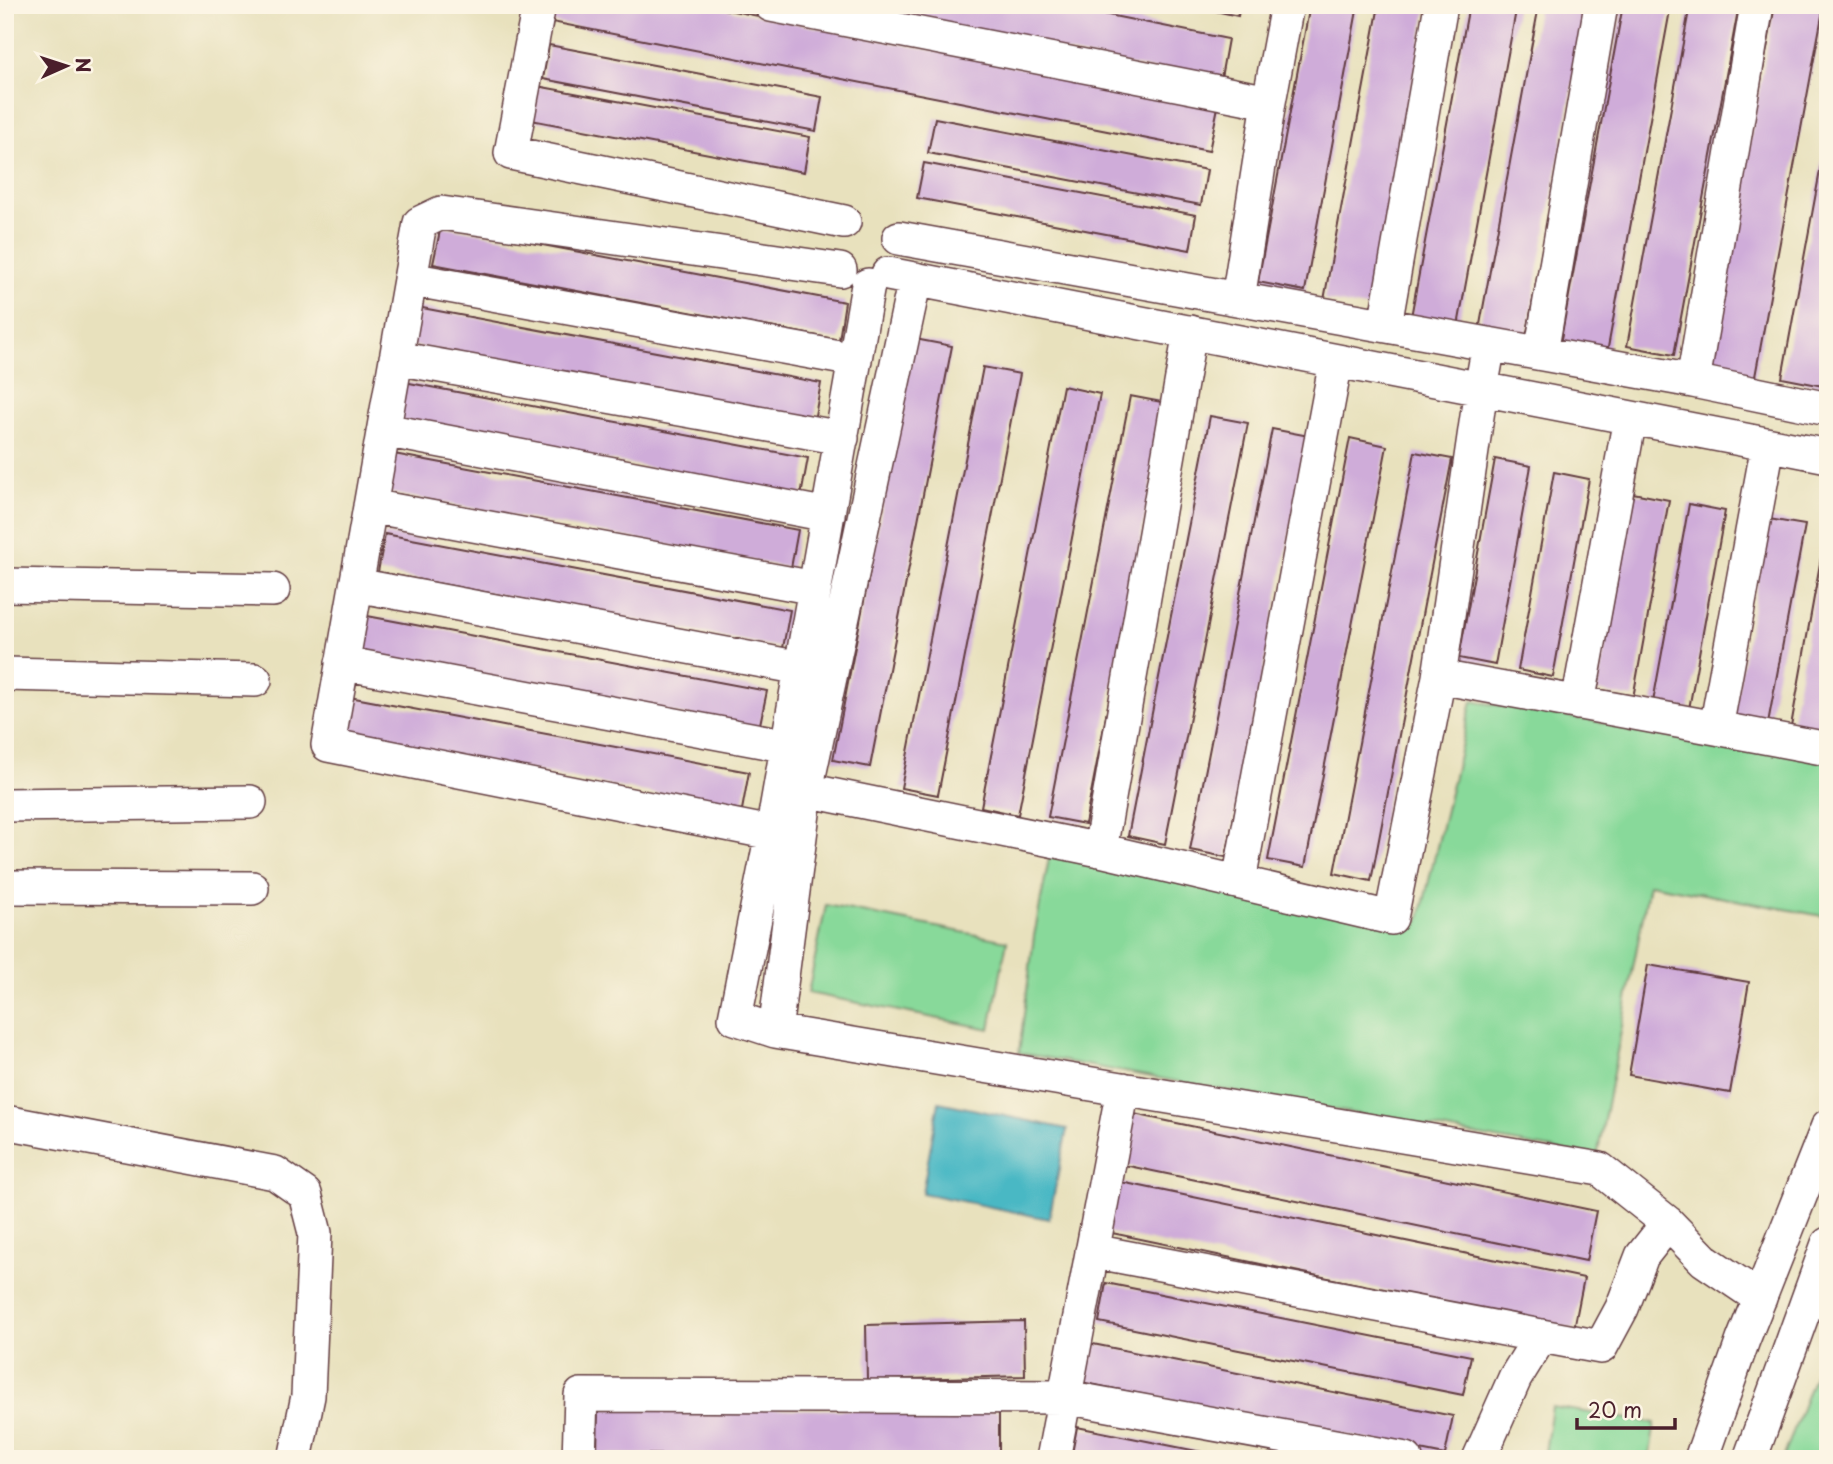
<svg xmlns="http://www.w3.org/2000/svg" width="1833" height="1464" font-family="'Playpen Sans',sans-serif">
<rect width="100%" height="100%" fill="#fcf5e5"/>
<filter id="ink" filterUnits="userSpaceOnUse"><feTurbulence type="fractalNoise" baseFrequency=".0143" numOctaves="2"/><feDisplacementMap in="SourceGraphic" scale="14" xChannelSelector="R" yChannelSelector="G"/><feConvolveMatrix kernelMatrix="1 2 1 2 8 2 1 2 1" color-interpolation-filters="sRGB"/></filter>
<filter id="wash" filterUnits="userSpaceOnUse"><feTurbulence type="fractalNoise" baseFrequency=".00686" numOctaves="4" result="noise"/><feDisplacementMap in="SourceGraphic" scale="28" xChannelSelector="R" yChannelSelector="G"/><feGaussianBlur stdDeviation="1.57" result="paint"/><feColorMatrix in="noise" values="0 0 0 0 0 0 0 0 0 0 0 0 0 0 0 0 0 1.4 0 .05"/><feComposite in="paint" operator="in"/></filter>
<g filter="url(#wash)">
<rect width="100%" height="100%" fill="#e8e1bd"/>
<path fill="#88d99a" stroke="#697c62" stroke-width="2" d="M 1472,701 L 1828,759 L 1828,917 L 1649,884 L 1597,1157 L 1019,1053 L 1034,936 L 1051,848 L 1419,922 Z
M 826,905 L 1007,941 L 990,1029 L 808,993 Z
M 1828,1339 L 1828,1459 L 1783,1459 Z
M 1552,1407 L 1655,1423 L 1649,1459 L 1544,1459 Z"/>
<path fill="#4ab8c4" stroke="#4a6c78" stroke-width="2" d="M 939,1102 L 1067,1129 L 1049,1219 L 922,1193 Z"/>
<g id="blocks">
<path fill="#cfacd9" d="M 555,5 L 703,5 L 1218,107 L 1209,151 L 552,22 Z
M 832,5 L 1059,5 L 1228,39 L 1220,83 Z
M 1189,5 L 1240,5 L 1238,16 Z
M 1310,5 L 1358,5 L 1305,291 L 1258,282 Z
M 1379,5 L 1427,5 L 1371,309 L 1324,300 Z
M 1469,5 L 1517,5 L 1458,326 L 1411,317 Z
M 1539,5 L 1587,5 L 1526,338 L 1479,330 Z
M 1623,5 L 1671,5 L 1607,353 L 1560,344 Z
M 1690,5 L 1739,5 L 1674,355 L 1627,346 Z
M 1775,5 L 1824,5 L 1754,382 L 1707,374 Z
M 549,45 L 822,97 L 816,131 L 543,79 Z
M 537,86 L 810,137 L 804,172 L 531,120 Z
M 935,118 L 1207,170 L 1201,205 L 928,153 Z
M 1826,138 L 1828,138 L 1828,387 L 1782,378 Z
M 924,163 L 1196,215 L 1190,250 L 917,198 Z
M 441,226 L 845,302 L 839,340 L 433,264 Z
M 417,307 L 821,383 L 814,421 L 410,345 Z
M 915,339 L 952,346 L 870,767 L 833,760 Z
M 983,367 L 1020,374 L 938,795 L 901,788 Z
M 404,382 L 808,458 L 801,496 L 396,420 Z
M 1063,386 L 1100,394 L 1018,815 L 981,807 Z
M 1130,396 L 1167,403 L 1085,824 L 1048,817 Z
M 1210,416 L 1248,423 L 1165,844 L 1128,836 Z
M 1272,429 L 1309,436 L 1226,857 L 1190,850 Z
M 1350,438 L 1387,446 L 1305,867 L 1268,860 Z
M 1415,452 L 1452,459 L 1371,881 L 1334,873 Z
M 394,454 L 798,530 L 791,568 L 386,492 Z
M 1495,459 L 1531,466 L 1495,665 L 1459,658 Z
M 1554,472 L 1589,479 L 1553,677 L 1518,670 Z
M 1633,493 L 1669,500 L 1633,698 L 1597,691 Z
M 1689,504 L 1725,511 L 1689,709 L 1653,702 Z
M 1769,519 L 1805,525 L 1768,723 L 1733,717 Z
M 1826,530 L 1828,723 L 1826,733 L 1791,726 Z
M 385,534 L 790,610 L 783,648 L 378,572 Z
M 362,615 L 767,691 L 759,729 L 355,653 Z
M 344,696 L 749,772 L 742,810 L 337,734 Z
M 1648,965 L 1749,982 L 1730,1093 L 1629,1075 Z
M 1129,1113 L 1596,1211 L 1586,1261 L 1119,1164 Z
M 1116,1181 L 1584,1278 L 1574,1329 L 1107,1232 Z
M 1106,1283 L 1471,1356 L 1463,1395 L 1099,1322 Z
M 1024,1321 L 1025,1376 L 867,1380 L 866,1325 Z
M 1088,1343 L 1453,1416 L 1445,1455 L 1081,1382 Z
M 598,1408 L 999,1411 L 999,1458 L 597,1454 Z
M 1077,1427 L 1232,1458 L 1232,1459 L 1071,1459 Z"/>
</g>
</g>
<g filter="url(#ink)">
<use href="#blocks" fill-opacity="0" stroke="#623c41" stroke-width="2"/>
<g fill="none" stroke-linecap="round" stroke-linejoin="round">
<defs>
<path id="minor" d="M 539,5 L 511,153 L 844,222
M 771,5 L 1269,102
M 899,238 L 1693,381 L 1828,409
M 888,274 L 1828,456
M 410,279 L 855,360
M 915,279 L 806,790 L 1100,850 L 1391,918 L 1439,677 L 1481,389 L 1489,344
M 868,285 L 772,833 L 735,1018 L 775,1031 L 1600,1169 L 1668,1223 L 1704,1260 L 1760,1298
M 1238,299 L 1269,102 L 1287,5
M 1385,325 L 1441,5
M 1541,353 L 1601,5
M 396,358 L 842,438
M 1693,381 L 1757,5
M 384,430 L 828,515
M 370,506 L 815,588
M 5,585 L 273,590
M 356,585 L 801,668
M 342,663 L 788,746
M 5,674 L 255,680
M 1439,677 L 1716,728 L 1768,445
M 1578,703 L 1630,418
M 1716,728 L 1828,749
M 5,805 L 250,802
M 772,833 L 328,745 L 420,223 L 441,213 L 840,270
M 1100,850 L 1190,332
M 1239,881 L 1336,361
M 5,887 L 252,888
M 775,1031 L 806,790
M 5,1122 L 275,1173 L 305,1194 L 315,1233 L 308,1396 L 295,1459
M 1092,1251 L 1541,1336
M 579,1459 L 581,1395 L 1065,1397 L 1406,1459
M 1053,1459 L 1123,1089
M 1479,1459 L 1515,1378 L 1541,1336 L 1601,1347 L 1622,1308 L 1642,1256 L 1668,1223
M 1701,1459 L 1743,1340 L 1828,1126
M 1750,1459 L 1828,1244"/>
</defs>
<use href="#minor" stroke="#623c41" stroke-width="36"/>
<use href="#minor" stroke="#fff" stroke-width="33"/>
</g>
</g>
<rect width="1833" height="1464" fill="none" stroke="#fcf5e5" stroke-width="28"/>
<g transform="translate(66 66) rotate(87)" stroke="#fcf5e5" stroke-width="5" paint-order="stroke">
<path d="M0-5L12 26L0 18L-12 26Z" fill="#4a1f2b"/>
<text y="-10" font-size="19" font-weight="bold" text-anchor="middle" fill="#4a1f2b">N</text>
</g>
<path d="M1577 1418v10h98v-10" fill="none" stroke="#4a1f2b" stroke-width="3.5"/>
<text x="1588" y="1418" font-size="21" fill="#4a1f2b" stroke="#fcf5e5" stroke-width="5" paint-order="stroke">20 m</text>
</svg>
